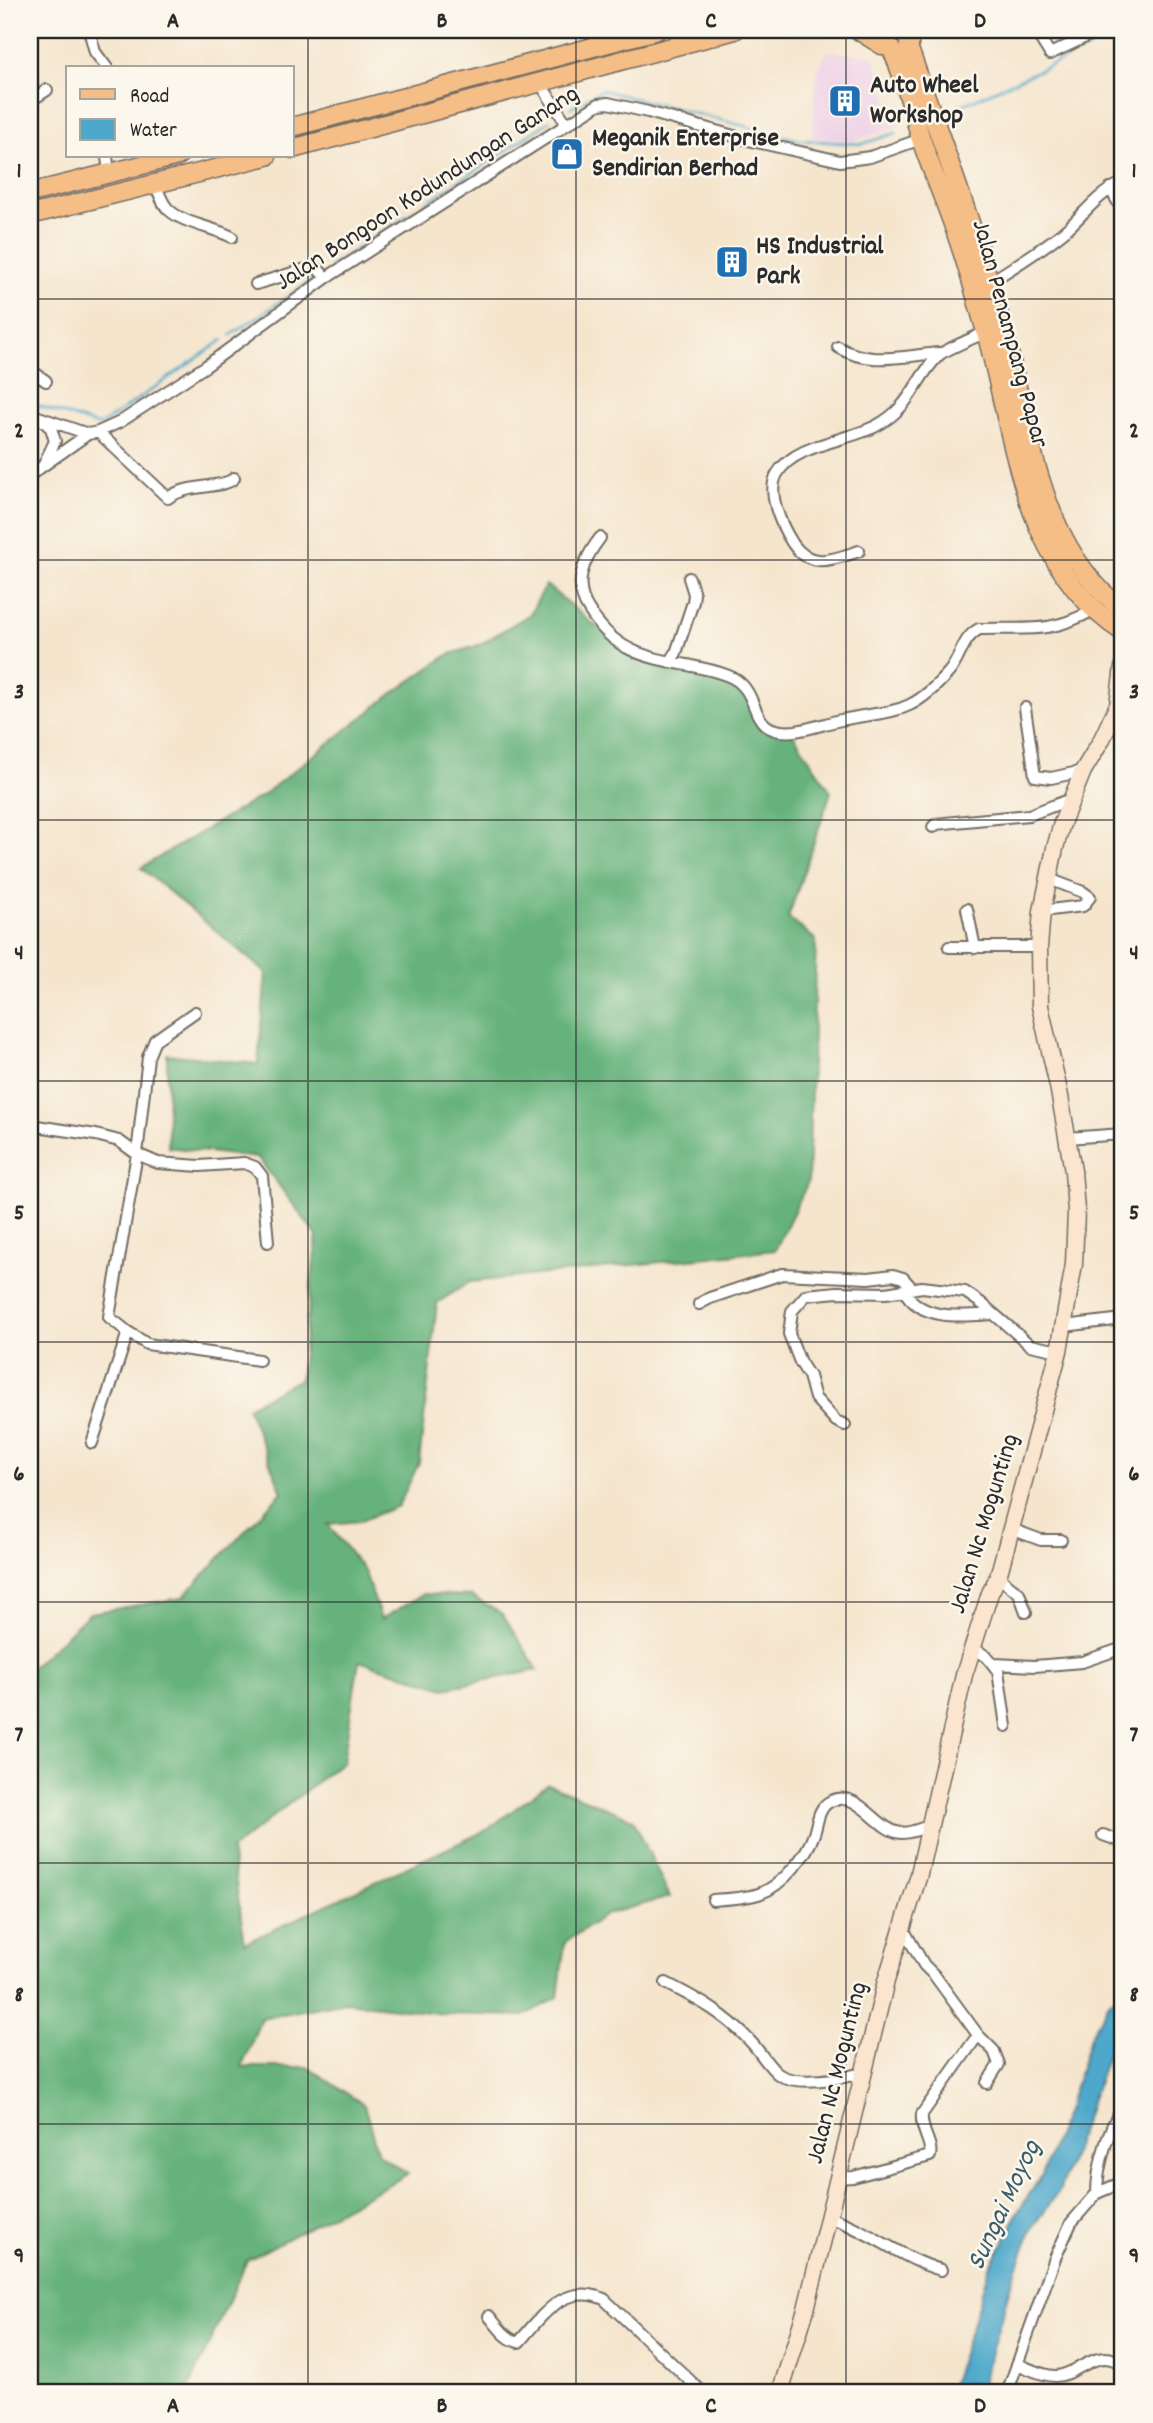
<svg xmlns="http://www.w3.org/2000/svg" width="1153" height="2423" font-family="Dekko,sans-serif">
<rect width="100%" height="100%" fill="#fbf7ec"/>
<filter id="ink" filterUnits="userSpaceOnUse"><feTurbulence type="fractalNoise" baseFrequency=".0143" numOctaves="2"/><feDisplacementMap in="SourceGraphic" scale="14" xChannelSelector="R" yChannelSelector="G"/><feConvolveMatrix kernelMatrix="1 2 1 2 8 2 1 2 1" color-interpolation-filters="sRGB"/></filter>
<filter id="wash" filterUnits="userSpaceOnUse"><feTurbulence type="fractalNoise" baseFrequency=".00686" numOctaves="4" result="noise"/><feDisplacementMap in="SourceGraphic" scale="28" xChannelSelector="R" yChannelSelector="G"/><feGaussianBlur stdDeviation="1.57" result="paint"/><feColorMatrix in="noise" values="0 0 0 0 0 0 0 0 0 0 0 0 0 0 0 0 0 1.4 0 .05"/><feComposite in="paint" operator="in"/></filter>
<g filter="url(#wash)">
<rect width="100%" height="100%" fill="#f5e5cd"/>
<path fill="#eed0e7" d="M 828,51 L 874,56 L 897,127 L 853,141 L 812,137 L 817,70 Z"/>
<path fill="#66b27c" stroke="#486e54" stroke-width="2" d="M 546,585 L 626,651 L 719,676 L 743,689 L 766,723 L 789,728 L 831,792 L 788,918 L 816,940 L 808,1182 L 775,1250 L 470,1282 L 437,1303 L 419,1463 L 398,1506 L 360,1521 L 328,1524 L 365,1573 L 381,1619 L 424,1594 L 471,1596 L 502,1614 L 538,1670 L 445,1688 L 359,1661 L 343,1761 L 231,1850 L 245,1943 L 487,1830 L 548,1784 L 633,1819 L 670,1897 L 607,1914 L 565,1942 L 558,1997 L 524,2016 L 445,2014 L 346,2002 L 261,2018 L 242,2067 L 307,2067 L 364,2105 L 378,2154 L 408,2174 L 247,2260 L 187,2393 L 30,2393 L 30,1878 L 35,1863 L 30,1858 L 30,1669 L 90,1613 L 182,1598 L 282,1492 L 247,1407 L 300,1379 L 317,1236 L 258,1158 L 168,1147 L 167,1054 L 258,1064 L 266,973 L 141,868 L 263,795 L 393,693 L 448,655 L 479,645 L 530,614 Z"/>
<path fill="#4ea8cb" stroke="#3c6a7b" stroke-width="2" d="M 1123,1991 L 1123,2023 L 1111,2045 L 1060,2189 L 1031,2231 L 1010,2287 L 979,2393 L 948,2393 L 972,2325 L 989,2268 L 1007,2237 L 1017,2213 L 1042,2175 L 1077,2081 L 1090,2037 L 1109,2003 Z"/>
<g fill="none" stroke-linecap="round" stroke-linejoin="round">
<path stroke="#4ea8cb" stroke-width="2.5" d="M 958,107 L 1123,32
M 570,108 L 602,90 L 800,140 L 862,144 L 896,133
M 330,267 L 550,121
M 231,335 L 318,276
M 30,403 L 97,425 L 101,425 L 223,340"/>
</g>
</g>
<g filter="url(#ink)">
<g fill="none" stroke-linecap="round" stroke-linejoin="round">
<defs>
<path id="street" d="M 89,30 L 95,52 L 107,68
M 1035,30 L 1050,54 L 1100,30
M 540,83 L 566,123
M 30,101 L 47,90
M 107,156 L 109,174
M 156,185 C 159,193 162,204 169,210 C 184,224 213,227 232,237
M 1110,188 L 1123,211
M 990,282 C 1016,265 1044,249 1068,228 C 1086,212 1099,192 1123,183
M 256,284 L 313,267 L 318,269 L 326,278
M 838,347 C 870,367 905,355 940,353
M 30,362 L 32,371 L 46,381
M 30,414 L 88,434 L 98,432 L 120,422 L 206,366 L 326,278 L 599,104 L 608,103 L 648,112 L 748,140 L 840,161 L 870,157 L 921,139
M 41,419 L 51,428 L 55,441 L 45,462
M 98,432 L 168,498 C 187,483 225,489 234,478
M 30,475 L 88,434
M 600,538 C 583,560 572,585 589,610 C 616,653 645,657 692,666 C 705,669 720,671 733,678 C 764,695 745,736 795,731 C 811,729 826,723 841,720 C 895,709 909,717 949,672 C 961,658 962,638 979,629 C 1025,627 1050,635 1093,610
M 859,551 C 834,559 811,570 793,544 C 782,527 766,494 777,474 C 794,444 848,441 876,426 C 913,406 913,381 939,355 C 943,351 978,336 986,332
M 670,662 L 676,653 L 693,602 L 694,594 L 689,578
M 1025,708 L 1035,776 L 1051,778 L 1083,771
M 933,827 L 936,824 L 955,822 L 1029,815 L 1071,799
M 967,909 L 975,948
M 1042,911 L 1083,906 L 1090,897 L 1083,892 L 1049,879
M 949,947 L 1039,947
M 30,1125 L 96,1135 L 119,1141 L 137,1154 L 158,1163 L 200,1166 L 244,1163 L 255,1167 L 262,1176 L 268,1242
M 1067,1138 L 1123,1134
M 904,1290 C 921,1322 963,1316 993,1314
M 699,1304 L 710,1298 L 782,1274 L 869,1278 L 893,1275 L 903,1278 L 912,1288
M 1064,1326 L 1123,1319
M 128,1332 L 147,1344 L 259,1360
M 845,1425 L 836,1421 L 815,1398 L 809,1376 L 800,1362 L 789,1334 L 792,1311 L 806,1295 L 837,1292 L 886,1293 L 922,1287 L 965,1292 L 981,1303 L 1030,1345 L 1059,1351
M 92,1443 L 128,1332 L 109,1317 L 137,1154 L 148,1057 L 155,1040 L 195,1012
M 1011,1529 L 1041,1540 L 1061,1540
M 998,1577 L 1019,1593 L 1026,1612
M 972,1647 L 987,1657 L 998,1671 L 1006,1726
M 994,1664 L 1035,1666 L 1082,1662 L 1123,1648
M 1103,1835 L 1123,1842
M 713,1900 C 726,1899 749,1898 761,1893 C 783,1885 807,1855 814,1834 C 818,1822 818,1807 831,1801 C 859,1788 877,1832 902,1833 C 911,1833 920,1829 928,1826
M 902,1927 L 924,1965 L 935,1976 L 978,2035 L 994,2051 L 999,2064 L 987,2083
M 666,1983 C 699,2000 724,2013 750,2041 C 759,2050 768,2066 778,2074 C 797,2087 842,2078 863,2073
M 837,2178 L 853,2177 L 930,2156 C 933,2143 920,2131 922,2114 L 978,2035
M 1097,2193 C 1097,2168 1108,2128 1123,2107
M 828,2217 C 869,2230 900,2258 941,2270
M 489,2316 C 497,2325 506,2340 519,2342 C 543,2315 564,2282 604,2299 L 703,2393
M 1017,2364 C 1028,2368 1042,2376 1055,2376 C 1077,2377 1099,2343 1123,2366
M 1007,2393 L 1055,2258 L 1071,2223 L 1097,2193 L 1123,2182"/>
<path id="secondary" d="M 780,2393 L 806,2309 L 886,1981 L 918,1878 L 964,1675 L 990,1593 L 998,1577 L 1059,1351 L 1074,1264 L 1076,1211 L 1073,1171 L 1059,1091 L 1040,1006 L 1039,947 L 1042,911 L 1055,848 L 1062,823 L 1083,771 L 1101,741 L 1118,705 L 1123,667"/>
<path id="primary" d="M 858,30 L 882,45
M 877,30 C 895,40 914,114 920,136 C 931,170 946,202 957,236 C 968,267 977,300 986,332 C 1015,438 1022,567 1123,632
M 909,30 L 909,49 C 936,126 965,203 989,281 C 1002,322 1012,364 1021,405 C 1039,482 1057,560 1123,610
M 292,127 L 657,30
M 292,149 L 735,30
M 30,193 L 178,156
M 30,215 L 267,156"/>
</defs>
<use href="#street" stroke="#726c64" stroke-width="14"/>
<use href="#secondary" stroke="#726c64" stroke-width="19"/>
<use href="#primary" stroke="#726c64" stroke-width="21"/>
<use href="#street" stroke="#fff" stroke-width="10"/>
<use href="#secondary" stroke="#fbe5cf" stroke-width="16"/>
<use href="#primary" stroke="#f6be87" stroke-width="18"/>
</g>
</g>
<path fill="none" stroke="#2b2b2b" stroke-width="2" stroke-opacity="0.55" d="M 308,30 L 308,2393M 576,30 L 576,2393M 846,30 L 846,2393M 30,299 L 1123,299M 30,560 L 1123,560M 30,820 L 1123,820M 30,1081 L 1123,1081M 30,1342 L 1123,1342M 30,1602 L 1123,1602M 30,1863 L 1123,1863M 30,2124 L 1123,2124"/>
<defs>
<symbol id="building-square" viewBox="-11 -11 22 22"><rect x="-9" y="-9" width="18" height="18" rx="4" fill="#1f6fb2" stroke="#fbf7ec"/><path d="M-4-6H4V6H1V3H-1V6H-4ZM-2.5-4.3h1.7v1.8h-1.7ZM.8-4.3h1.7v1.8H.8ZM-2.5-1h1.7V.8h-1.7ZM.8-1h1.7V.8H.8Z" fill="#fff"/></symbol>
<symbol id="shop-square" viewBox="-11 -11 22 22"><rect x="-9" y="-9" width="18" height="18" rx="4" fill="#1f6fb2" stroke="#fbf7ec"/><path d="M-5-2.5h2.3a2.7 3.5 0 0 1 5.4 0H5L5.5 6h-11ZM-1.5-2.5h3a1.5 2.3 0 0 0-3 0Z" fill="#fff"/></symbol>
</defs>
<g fill-rule="evenodd">
<use href="#building-square" x="826" y="82" width="38" height="38"/>
<use href="#shop-square" x="548" y="135" width="38" height="38"/>
<use href="#building-square" x="713" y="243" width="38" height="38"/>
</g>
<g text-anchor="middle" dominant-baseline="central" stroke-width="5" stroke-linejoin="round" paint-order="stroke">
<g font-size="26" font-weight="bold" fill="#2b2b2b" stroke="#fbf7ec" text-anchor="start">
<text x="870" y="86">Auto Wheel<tspan x="870" dy="30">Workshop</tspan></text>
<text x="592" y="139">Meganik Enterprise<tspan x="592" dy="30">Sendirian Berhad</tspan></text>
<text x="756" y="247">HS Industrial<tspan x="756" dy="30">Park</tspan></text>
</g>
<g font-size="26" fill="#2b2b2b" stroke="#fbf7ec">
<text transform="translate(428 189) rotate(-33)">Jalan Bongoon Kodundungan Ganang</text>
<text transform="translate(1009 334) rotate(75)">Jalan Penampang Papar</text>
<text transform="translate(985 1524) rotate(-73)">Jalan Nc Mogunting</text>
<text transform="translate(838 2073) rotate(-76)">Jalan Nc Mogunting</text>
</g>
<g font-size="28" font-style="italic" fill="#395d6b" stroke="#fbf7ec">
<text transform="translate(1006 2206) rotate(-65)">Sungai Moyog</text>
</g>
</g>
<rect width="1153" height="2423" fill="none" stroke="#fbf7ec" stroke-width="77"/>
<rect x="66" y="66" width="228" height="91" fill="#fbf7ec" stroke="#a8a59f" stroke-width="2"/>
<rect x="80" y="89" width="35" height="10" fill="#f6be87" stroke="#a8a59f" stroke-width="2"/>
<text x="130" y="102" font-size="21" fill="#2b2b2b">Road</text>
<rect x="80" y="119" width="35" height="21" fill="#4ea8cb" stroke="#a8a59f" stroke-width="2"/>
<text x="130" y="136" font-size="21" fill="#2b2b2b">Water</text>
<rect x="38" y="38" width="1076" height="2346" fill="none" stroke="#2b2b2b" stroke-width="2.5"/>
<g font-size="23" text-anchor="middle" font-weight="bold" fill="#2b2b2b">
<text x="173" y="27">A</text>
<text x="442" y="27">B</text>
<text x="711" y="27">C</text>
<text x="980" y="27">D</text>
<text x="19" y="177">1</text>
<text x="1134" y="177">1</text>
<text x="19" y="437">2</text>
<text x="1134" y="437">2</text>
<text x="19" y="698">3</text>
<text x="1134" y="698">3</text>
<text x="19" y="959">4</text>
<text x="1134" y="959">4</text>
<text x="19" y="1219">5</text>
<text x="1134" y="1219">5</text>
<text x="19" y="1480">6</text>
<text x="1134" y="1480">6</text>
<text x="19" y="1741">7</text>
<text x="1134" y="1741">7</text>
<text x="19" y="2001">8</text>
<text x="1134" y="2001">8</text>
<text x="19" y="2262">9</text>
<text x="1134" y="2262">9</text>
<text x="173" y="2412">A</text>
<text x="442" y="2412">B</text>
<text x="711" y="2412">C</text>
<text x="980" y="2412">D</text>
</g>
</svg>
